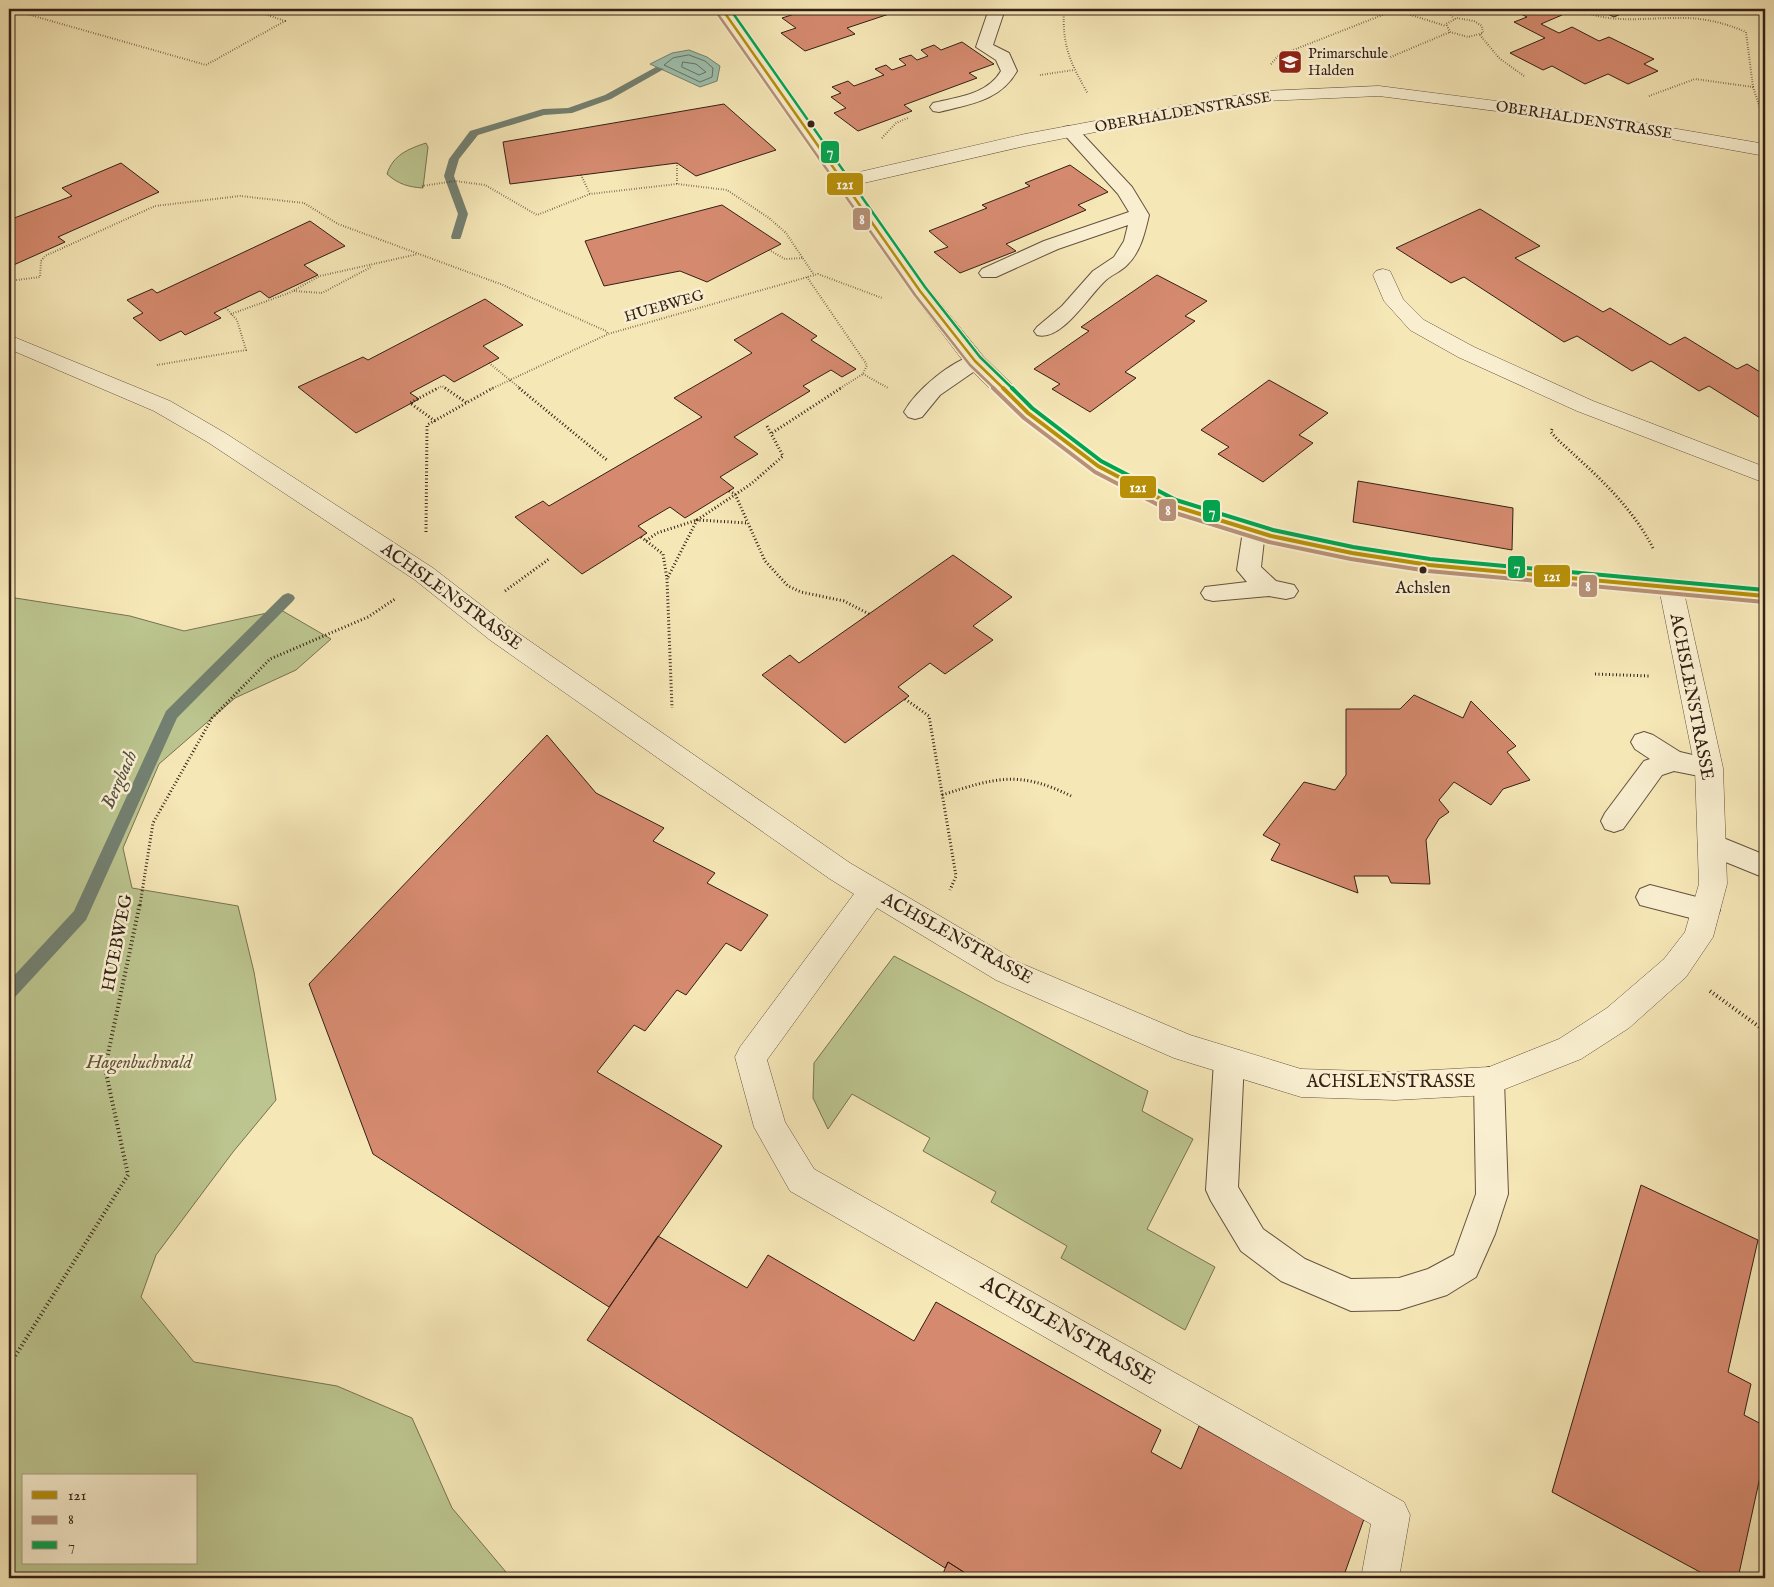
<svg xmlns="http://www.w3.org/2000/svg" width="1774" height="1587" font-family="'IM FELL English',serif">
<rect width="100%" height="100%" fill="#f6e7b7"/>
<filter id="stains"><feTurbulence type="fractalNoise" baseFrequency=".004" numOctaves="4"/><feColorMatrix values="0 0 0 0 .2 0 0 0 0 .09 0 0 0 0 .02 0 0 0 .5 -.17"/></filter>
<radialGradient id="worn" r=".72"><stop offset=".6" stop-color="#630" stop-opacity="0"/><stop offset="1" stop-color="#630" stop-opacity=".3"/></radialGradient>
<path fill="#bcc58f" stroke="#787252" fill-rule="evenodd" d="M 426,143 L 428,147 L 423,188 C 408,187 398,184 387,174 C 393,155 408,149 426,143 Z
M 9,597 L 130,616 L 184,631 L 281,610 L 331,639 L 296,670 L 235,698 L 159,764 L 123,848 L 132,888 L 238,906 L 254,972 L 276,1100 L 233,1152 L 156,1255 L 141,1297 L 194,1362 L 337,1386 L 412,1418 L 452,1508 L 511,1578 L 9,1578 ZM 24,1476 L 196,1476 L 196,1563 L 24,1563 Z
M 894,956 L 1148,1091 L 1142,1111 L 1193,1139 L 1147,1229 L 1215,1267 L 1185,1330 L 1061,1258 L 1067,1246 L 991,1202 L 996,1192 L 923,1151 L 930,1138 L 852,1094 L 828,1129 L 813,1098 L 814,1063 Z"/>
<path fill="#9dc0ae" stroke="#738071" d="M 689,50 L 707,57 L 720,66 L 717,81 L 700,87 L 650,64 L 672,53 Z"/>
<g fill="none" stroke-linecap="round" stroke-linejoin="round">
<path stroke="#687062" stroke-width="1" d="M 689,55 L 705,61 L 713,68 L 712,77 L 700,82 L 664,65 L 673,58 Z
M 683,62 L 696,64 L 706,72 L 699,75 L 682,67 Z"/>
<path fill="#738071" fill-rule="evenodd" d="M 656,67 L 664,69 L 611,99 L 572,113 L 544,115 L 478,135 L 459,159 L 454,176 L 468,214 L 461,237 L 460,239 L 452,239 L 451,237 L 458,214 L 444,176 L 449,159 L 470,131 L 543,109 L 568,108 L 605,95 Z
M 288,593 L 293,595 L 295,598 L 293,601 L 177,718 L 86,920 L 15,997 L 9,999 L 9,981 L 74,911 L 166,711 L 283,595 Z"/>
</g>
<path fill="#d58a6f" stroke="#342016" d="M 810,9 L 904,9 L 847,28 L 855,34 L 805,51 L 781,33 L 796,28 L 782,18 Z
M 1511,9 L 1549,9 L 1562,15 L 1541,24 L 1559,33 L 1572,27 L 1599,41 L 1609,37 L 1654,59 L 1644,64 L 1658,71 L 1628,84 L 1608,74 L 1585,84 L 1552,66 L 1543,70 L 1510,53 L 1545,38 L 1514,22 L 1527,17 Z
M 1597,9 L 1632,9 L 1614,17 Z
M 962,42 L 994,64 L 969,73 L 977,78 L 904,105 L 912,111 L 858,131 L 834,113 L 846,108 L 831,97 L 841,93 L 832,87 L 848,81 L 854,86 L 884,75 L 875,69 L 886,65 L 892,70 L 906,65 L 899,59 L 911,55 L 917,60 L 928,56 L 921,50 L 934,45 L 941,50 Z
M 724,104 L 776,150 L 696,176 L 677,163 L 510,184 L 503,142 Z
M 121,163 L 159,192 L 58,237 L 65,242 L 9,267 L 9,220 L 72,196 L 62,188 Z
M 1070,165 L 1108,192 L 1078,205 L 1086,210 L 1006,244 L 1016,251 L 960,273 L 934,252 L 948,247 L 929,231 L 987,208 L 982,205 L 1030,186 L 1025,183 Z
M 722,205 L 781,244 L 707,282 L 680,271 L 604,286 L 585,241 Z
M 1480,209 L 1540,246 L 1515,258 L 1603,312 L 1610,308 L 1670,345 L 1685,337 L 1737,369 L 1747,364 L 1765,375 L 1765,421 L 1709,386 L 1699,391 L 1651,361 L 1632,371 L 1577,336 L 1564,342 L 1464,277 L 1451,283 L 1396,248 Z
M 310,221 L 345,246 L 304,265 L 318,275 L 269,298 L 260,291 L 214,313 L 221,318 L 185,335 L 181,331 L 160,341 L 133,318 L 143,313 L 127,300 L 152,289 L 157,293 Z
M 1157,275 L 1207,301 L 1185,316 L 1195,321 L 1125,372 L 1136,378 L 1090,412 L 1052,389 L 1060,384 L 1034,369 L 1089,331 L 1081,327 Z
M 485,299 L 523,325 L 483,346 L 499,358 L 454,382 L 444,375 L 410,393 L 419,399 L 356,433 L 298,387 L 363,357 L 368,360 Z
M 782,313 L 817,336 L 811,340 L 856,369 L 842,377 L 831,370 L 803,386 L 810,391 L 734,437 L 758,454 L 720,477 L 734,488 L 685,518 L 670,507 L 638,526 L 647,533 L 582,574 L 515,517 L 543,501 L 549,506 L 702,417 L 674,398 L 752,353 L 734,340 Z
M 1269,380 L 1328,413 L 1299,435 L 1313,443 L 1263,482 L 1218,454 L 1229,447 L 1201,430 Z
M 1358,481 L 1513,508 L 1512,550 L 1353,522 Z
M 953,555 L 1012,597 L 973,626 L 993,640 L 945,674 L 930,663 L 898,687 L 909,696 L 845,743 L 762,675 L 790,655 L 799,663 Z
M 1414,695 L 1463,718 L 1471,701 L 1516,746 L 1507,752 L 1530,780 L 1503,789 L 1491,805 L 1454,782 L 1439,800 L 1449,812 L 1439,819 L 1426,840 L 1430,884 L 1391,883 L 1388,876 L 1354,876 L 1358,893 L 1271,860 L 1280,844 L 1263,835 L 1304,782 L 1335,790 L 1346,775 L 1346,709 L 1400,709 Z
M 547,735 L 596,793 L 664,828 L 653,841 L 715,873 L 707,883 L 768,915 L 741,951 L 726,943 L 686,995 L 677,990 L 645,1031 L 634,1025 L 597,1072 L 722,1146 L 609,1307 L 373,1154 L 309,984 Z
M 1641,1185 L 1758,1240 L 1728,1372 L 1751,1384 L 1744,1415 L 1765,1426 L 1765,1454 L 1738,1578 L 1711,1578 L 1552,1492 Z
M 658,1236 L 747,1288 L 768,1255 L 914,1341 L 936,1302 L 1161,1430 L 1151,1452 L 1181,1469 L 1199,1426 L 1364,1519 L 1343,1578 L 973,1578 L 948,1562 L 945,1568 L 587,1340 Z
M 948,1562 L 973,1578 L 941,1578 Z"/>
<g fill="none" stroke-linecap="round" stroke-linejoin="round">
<defs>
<path id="service" d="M 989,9 L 1005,9 L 993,45 L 1009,53 L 1017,71 C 1000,101 970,104 939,112 L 933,111 L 930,107 L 933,103 C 957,97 987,95 1001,71 L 996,60 L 976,47 Z
M 1070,126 L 1076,127 L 1132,187 L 1149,215 C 1145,232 1141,251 1128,264 C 1122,271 1113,274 1106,280 C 1089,295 1062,342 1037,335 L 1034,331 L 1037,327 L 1062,306 L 1093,271 L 1114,257 L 1124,241 L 1128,225 L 1058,249 L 996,277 L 982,277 L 979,273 L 982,269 L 1044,241 L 1129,212 L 1118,194 L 1061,131 L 1064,127 Z
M 975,355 L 982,356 L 985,361 L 982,366 L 940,395 L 922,417 L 915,419 L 908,417 L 904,412 C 916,390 951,361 975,355 Z
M 1254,523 L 1262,525 L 1265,531 L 1261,567 L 1276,581 L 1294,585 L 1298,591 L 1294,597 L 1286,599 L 1269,596 L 1213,601 L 1205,599 L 1201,593 L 1205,587 L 1247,582 L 1237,570 L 1243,531 L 1246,525 Z
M 1644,732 L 1653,735 L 1680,752 L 1718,761 L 1722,768 L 1718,775 L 1709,778 L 1674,771 L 1662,775 L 1623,829 L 1614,832 L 1605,829 L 1601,821 L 1605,813 L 1644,761 L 1650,759 L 1635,749 L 1631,742 L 1635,735 Z
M 1711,833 L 1765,855 L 1765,878 L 1701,852 L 1698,844 L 1701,836 Z
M 1650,885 L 1716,902 L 1720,910 L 1716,918 L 1706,922 L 1640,905 L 1636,897 L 1640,889 Z
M 1229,1048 L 1240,1051 L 1244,1061 L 1238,1187 L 1263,1229 L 1305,1259 L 1351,1279 L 1399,1278 L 1428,1269 L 1454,1255 L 1476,1194 L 1474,1081 L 1478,1071 L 1489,1067 L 1500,1071 L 1504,1081 L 1508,1194 L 1495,1234 L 1476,1277 L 1447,1295 L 1399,1310 L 1351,1311 L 1281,1281 L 1241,1251 L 1211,1201 L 1206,1190 L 1214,1061 L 1218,1051 Z"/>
<path id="minor" d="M 1379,86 L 1566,110 L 1765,144 L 1765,156 L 1566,120 L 1379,96 L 1264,101 L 1181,115 L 1025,146 L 842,188 L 835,186 L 832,182 L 835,178 L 842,176 L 1025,134 L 1181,105 L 1264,91 Z
M 1383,269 L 1390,271 L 1403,299 L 1424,320 L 1474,347 L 1593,401 L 1765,467 L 1765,483 L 1577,411 L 1458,357 L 1410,330 L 1384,301 L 1373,275 L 1376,271 Z
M 9,335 L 170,401 L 225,433 L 433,568 L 508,626 L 850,863 L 1018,962 L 1190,1035 L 1301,1069 L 1395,1072 L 1489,1067 L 1559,1039 L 1607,1008 L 1664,959 L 1685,932 L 1699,884 L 1695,768 L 1659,588 L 1662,582 L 1671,579 L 1680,582 L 1683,588 L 1723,768 L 1727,884 L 1713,937 L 1686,977 L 1629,1028 L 1581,1059 L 1500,1091 L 1489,1095 L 1395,1100 L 1301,1097 L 1174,1058 L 996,980 L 877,908 L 767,1060 L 785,1122 L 814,1169 L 1404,1502 L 1410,1515 L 1399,1578 L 1361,1578 L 1371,1524 L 790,1191 L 754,1127 L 735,1057 L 740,1047 L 854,894 L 830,879 L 490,640 L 415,580 L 209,443 L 154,411 L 9,349 Z"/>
<path id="tertiary" d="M 714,9 L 730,9 L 927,287 L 983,356 L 1036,408 L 1106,461 L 1182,500 L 1273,528 L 1352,545 L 1429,556 L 1765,587 L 1765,605 L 1429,574 L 1352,561 L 1271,544 L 1166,512 L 1090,471 L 1020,418 L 967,366 L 913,295 Z"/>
</defs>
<use href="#service" stroke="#64523e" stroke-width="2"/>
<use href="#minor" stroke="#64523e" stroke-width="1"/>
<use href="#tertiary" stroke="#64523e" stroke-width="1"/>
<path stroke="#342016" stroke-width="2" stroke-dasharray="0.5 2" stroke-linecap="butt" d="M 9,9 L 206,65 L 285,21 L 250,9
M 1064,9 C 1062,46 1070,62 1088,94
M 1446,9 L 1454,19
M 1577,9 C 1610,24 1640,18 1675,18 C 1700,17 1723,22 1746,32 L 1753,87
M 1457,18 L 1474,21 L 1482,26 L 1483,33 L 1468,37 L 1450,32 L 1446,24 Z
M 1480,35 L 1499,58 L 1524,76
M 1386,59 L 1450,32
M 1271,64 L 1278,56 L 1395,10 L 1446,26
M 1040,75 L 1074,70
M 1649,96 L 1695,79 L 1753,87 L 1763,117
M 882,138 L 896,123 L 908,118
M 677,163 L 677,184
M 581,175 L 590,194
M 422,186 L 455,181 L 485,185 L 537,215 L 590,194 L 677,184 L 727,190 L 769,218 L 786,233 L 814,275
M 769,250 L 785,259 L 803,258
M 807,277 L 867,365 L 863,374 L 839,389
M 9,281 L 40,277 L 41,261 L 45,256 L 155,206 L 240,196 L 304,203 L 338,224 L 503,285 L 606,331 L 608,334
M 294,291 L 322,293 L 371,267
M 231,314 L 289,293 L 320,276 L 418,254
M 489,363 L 521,389
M 157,365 L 246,350 L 237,320 L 226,308
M 863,374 L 888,388
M 436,389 L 442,386 L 447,389
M 491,389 L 608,334 L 818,274 L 882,298"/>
<path stroke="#342016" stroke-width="3" stroke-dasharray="1 2.5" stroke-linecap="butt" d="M 445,388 L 467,403
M 519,388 L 608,461
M 435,421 L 410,403 L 438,388
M 1552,429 L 1551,432 L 1557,439 C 1594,473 1631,504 1654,550
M 772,433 L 841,388
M 729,491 L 735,494 L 765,561 L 788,586 L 801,592 L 844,601 L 869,614
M 426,532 L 427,425 L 493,388
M 641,537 L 663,554 L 667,579 L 672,708
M 646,541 L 657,533 L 697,520 L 751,484 L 783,456 L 767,426
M 668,577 L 697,520 L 748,523
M 505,591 L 549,559
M 1595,674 L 1650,676
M 905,699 L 929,716 L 956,876 L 950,890
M 942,795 C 995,778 1019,770 1071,796
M 140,905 L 153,823 L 212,718 L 270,659 L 368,617 L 395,599"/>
<path stroke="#342016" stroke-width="4" stroke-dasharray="1 3" stroke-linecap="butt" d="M 1710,991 L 1765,1031
M 9,1366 L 128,1175 L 105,1068 L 140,903"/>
<use href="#service" fill="#f9efd0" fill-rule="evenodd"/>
<use href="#minor" fill="#f9efd0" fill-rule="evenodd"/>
<use href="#tertiary" fill="#f9efd0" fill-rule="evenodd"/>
<defs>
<path id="bus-1-far1" d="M 722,9 L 920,291 L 975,361 L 1004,389"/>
<path id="bus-1" d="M 1003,388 L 1028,413 L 1098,466 L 1174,506 L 1271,536 L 1352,553 L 1429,565 L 1765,596"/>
<path id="bus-2-far1" d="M 717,13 L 915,295 L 970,365 L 995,389"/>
<path id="bus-2" d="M 993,388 L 1024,418 L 1095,472 L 1172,512 L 1269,542 L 1351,559 L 1428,571 L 1764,602"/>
<path id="bus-3-far1" d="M 730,9 L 925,287 L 980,357 L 1013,389"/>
<path id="bus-3" d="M 1012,388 L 1032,408 L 1101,461 L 1176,500 L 1273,530 L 1353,547 L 1430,559 L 1765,590"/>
</defs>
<use href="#bus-1-far1" stroke="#f9efd0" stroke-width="5"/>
<use href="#bus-1" stroke="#f9efd0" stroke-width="8"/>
<use href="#bus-2-far1" stroke="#f9efd0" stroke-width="5"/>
<use href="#bus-2" stroke="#f9efd0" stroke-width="8"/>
<use href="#bus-3-far1" stroke="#f9efd0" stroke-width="5"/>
<use href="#bus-3" stroke="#f9efd0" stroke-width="8"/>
<use href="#bus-1-far1" stroke="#b89008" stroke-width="2.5"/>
<use href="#bus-1" stroke="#b89008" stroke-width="4"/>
<use href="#bus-2-far1" stroke="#b79177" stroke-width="2.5"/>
<use href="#bus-2" stroke="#b79177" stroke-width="4"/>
<use href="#bus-3-far1" stroke="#00a54f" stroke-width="2.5"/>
<use href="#bus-3" stroke="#00a54f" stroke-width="4"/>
</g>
<defs>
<symbol id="school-square" viewBox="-11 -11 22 22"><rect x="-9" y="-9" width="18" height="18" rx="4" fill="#8f2418" stroke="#f9efd0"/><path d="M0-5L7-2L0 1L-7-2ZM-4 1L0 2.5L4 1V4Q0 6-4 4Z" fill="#fff"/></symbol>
</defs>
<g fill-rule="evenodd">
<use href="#school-square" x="1276" y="48" width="28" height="28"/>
</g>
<g fill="#342016" stroke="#f9efd0" stroke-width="2">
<circle cx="811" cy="124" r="4.5"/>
<circle cx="1423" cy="570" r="4.5"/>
</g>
<g text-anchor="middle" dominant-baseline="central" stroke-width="5" stroke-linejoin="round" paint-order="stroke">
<g font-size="15" fill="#342016" stroke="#f9efd0" text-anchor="start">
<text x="1308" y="53">Primarschule<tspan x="1308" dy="17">Halden</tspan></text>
</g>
<g font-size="15" fill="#342016" stroke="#f9efd0">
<text transform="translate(1183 112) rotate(-10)">OBERHALDENSTRASSE</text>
<text transform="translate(1584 120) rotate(9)">OBERHALDENSTRASSE</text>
<text transform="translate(664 306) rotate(-16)">HUEBWEG</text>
</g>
<g font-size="17" fill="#342016" stroke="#f9efd0">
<text x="1423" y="588">Achslen</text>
</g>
<g font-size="18" fill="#342016" stroke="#f9efd0">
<text transform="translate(451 597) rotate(36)">ACHSLENSTRASSE</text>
<text transform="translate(1691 697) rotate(79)">ACHSLENSTRASSE</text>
<text transform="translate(957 939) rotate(29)">ACHSLENSTRASSE</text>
<text transform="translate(118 943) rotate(-79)">HUEBWEG</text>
<text x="1391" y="1082">ACHSLENSTRASSE</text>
</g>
<g font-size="18" font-style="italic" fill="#5d523a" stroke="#f9efd0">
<text x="139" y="1063">Hagenbuchwald</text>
</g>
<g font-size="19" font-style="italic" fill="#545044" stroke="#f9efd0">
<text transform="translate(120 780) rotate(-66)">Bergbach</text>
</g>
<g font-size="21" fill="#342016" stroke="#f9efd0">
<text transform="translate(1068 1331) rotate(30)">ACHSLENSTRASSE</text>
</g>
</g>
<g stroke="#f9efd0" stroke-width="2">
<rect x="820" y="140" width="20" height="24" rx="5" fill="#00a54f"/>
<rect x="826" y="172" width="38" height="24" rx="5" fill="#b89008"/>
<rect x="852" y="207" width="19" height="24" rx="5" fill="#b79177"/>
<rect x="1119" y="475" width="38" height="24" rx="5" fill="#b89008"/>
<rect x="1158" y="498" width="19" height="24" rx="5" fill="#b79177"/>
<rect x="1202" y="499" width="19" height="24" rx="5" fill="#00a54f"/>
<rect x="1507" y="555" width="19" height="24" rx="5" fill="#00a54f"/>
<rect x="1533" y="564" width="38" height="24" rx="5" fill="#b89008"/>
<rect x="1578" y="574" width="20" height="24" rx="5" fill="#b79177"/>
</g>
<g font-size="14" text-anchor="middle" font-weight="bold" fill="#fff">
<text x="830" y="156">7</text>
<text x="845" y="189">121</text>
<text x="862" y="224">8</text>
<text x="1138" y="492">121</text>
<text x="1168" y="515">8</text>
<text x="1212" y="516">7</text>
<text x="1517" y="572">7</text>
<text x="1552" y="581">121</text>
<text x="1588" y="591">8</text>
</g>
<rect width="1774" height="1587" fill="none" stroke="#f6e7b7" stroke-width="30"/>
<rect x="10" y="10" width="1754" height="1567" fill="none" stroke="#342016" stroke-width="2.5"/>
<rect x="15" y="15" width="1744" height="1557" fill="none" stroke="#342016"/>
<rect x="22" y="1474" width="175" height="90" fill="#f9efd0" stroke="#aa9c86"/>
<rect x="32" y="1491" width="25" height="8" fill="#b89008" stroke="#aa9c86"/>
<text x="68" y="1500" font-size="15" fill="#342016">121</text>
<rect x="32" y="1516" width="25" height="8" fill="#b79177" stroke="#aa9c86"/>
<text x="68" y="1524" font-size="15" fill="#342016">8</text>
<rect x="32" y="1541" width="25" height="8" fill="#00a54f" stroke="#aa9c86"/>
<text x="68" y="1550" font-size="15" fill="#342016">7</text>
<rect width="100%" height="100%" filter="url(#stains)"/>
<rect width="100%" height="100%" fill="url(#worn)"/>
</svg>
